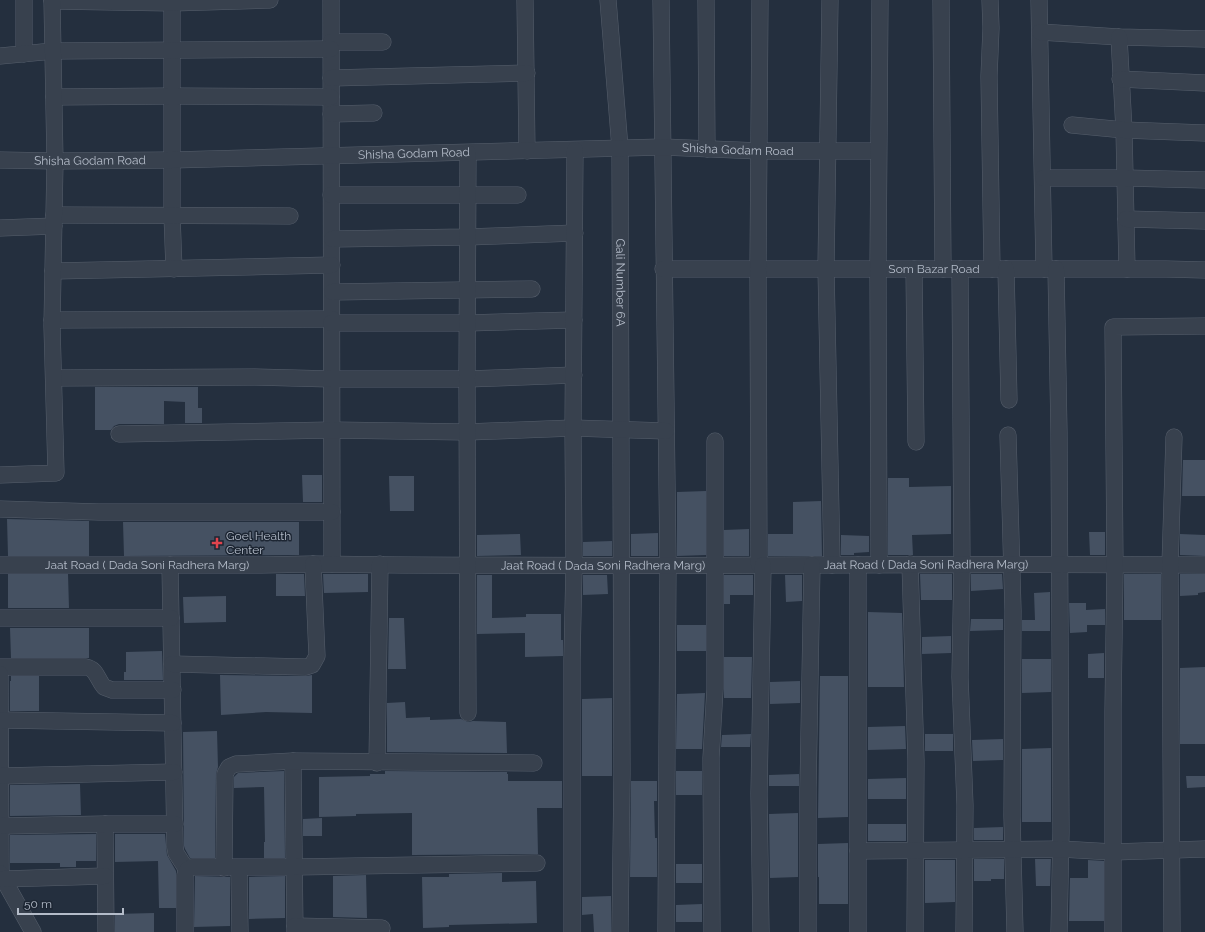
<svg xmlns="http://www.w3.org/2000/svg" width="1205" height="932" font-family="Raleway,sans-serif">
<rect width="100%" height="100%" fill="#242f3e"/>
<path fill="#455162" d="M 95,387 L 198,387 L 198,408 L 202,408 L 202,423 L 185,423 L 185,402 L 164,401 L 164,424 L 119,424 L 114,426 L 111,430 L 95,430 Z
M 1183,460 L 1205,460 L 1205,496 L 1182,496 Z
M 302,475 L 322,475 L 322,502 L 303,502 Z
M 389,476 L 414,476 L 414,511 L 390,511 Z
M 888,478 L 909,478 L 909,487 L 951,486 L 951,534 L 912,535 L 913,555 L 888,555 Z
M 706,491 L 706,555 L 677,556 L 677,492 Z
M 821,501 L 822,556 L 768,556 L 768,534 L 793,534 L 793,502 Z
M 7,519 L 89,521 L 89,556 L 8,556 Z
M 123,522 L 299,522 L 299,555 L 124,556 Z
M 749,529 L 749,556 L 724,556 L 724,530 Z
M 1089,532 L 1105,532 L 1105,555 L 1090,555 Z
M 658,533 L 658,556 L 631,556 L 631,534 Z
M 520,534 L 521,555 L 477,556 L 477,535 Z
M 1180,534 L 1205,535 L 1205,556 L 1180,555 Z
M 841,535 L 869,536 L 869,552 L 854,553 L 854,555 L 841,555 Z
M 612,541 L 612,556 L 583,556 L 583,542 Z
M 8,574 L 68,574 L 69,608 L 8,608 Z
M 276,574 L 304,574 L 305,596 L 276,596 Z
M 323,574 L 368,574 L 368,592 L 324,593 Z
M 920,574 L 952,574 L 952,600 L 921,600 Z
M 971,574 L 1002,574 L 1003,589 L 971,591 Z
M 1124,574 L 1161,574 L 1161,620 L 1124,620 Z
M 1180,574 L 1205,574 L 1205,592 L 1198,593 L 1198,595 L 1180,596 Z
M 477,575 L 492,575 L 492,618 L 526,617 L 526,614 L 561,614 L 561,640 L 563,640 L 563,656 L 525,657 L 525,633 L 477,634 Z
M 583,575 L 607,575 L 608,594 L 583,595 Z
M 724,575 L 753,575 L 753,595 L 730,595 L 730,604 L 724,604 Z
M 785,575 L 802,575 L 802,601 L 786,602 Z
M 1050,592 L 1050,631 L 1022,631 L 1022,620 L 1035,620 L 1034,593 Z
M 226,596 L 226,622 L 184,623 L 183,597 Z
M 1069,603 L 1086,603 L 1086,610 L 1105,609 L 1105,625 L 1087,625 L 1087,632 L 1070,633 Z
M 868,612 L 902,613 L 904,687 L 868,687 Z
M 389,618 L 404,618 L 406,669 L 388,669 Z
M 971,619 L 1003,619 L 1003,630 L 970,631 Z
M 677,625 L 706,625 L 706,651 L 677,651 Z
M 10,628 L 89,628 L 89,658 L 11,658 Z
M 951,636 L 951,653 L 922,654 L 922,637 Z
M 162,651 L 163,680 L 124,680 L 124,672 L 126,672 L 126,652 Z
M 1104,653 L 1104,678 L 1088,678 L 1088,654 Z
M 724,657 L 752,657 L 751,698 L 724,698 Z
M 1022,659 L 1051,659 L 1051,692 L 1022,693 Z
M 1205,667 L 1205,744 L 1180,744 L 1180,668 Z
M 220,675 L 306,676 L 312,675 L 312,713 L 266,712 L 221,715 Z
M 11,676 L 39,676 L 39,711 L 10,711 L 10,681 L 11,681 Z
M 820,676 L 848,676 L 848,817 L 818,818 Z
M 800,681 L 800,703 L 770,704 L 770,682 Z
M 705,693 L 702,749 L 676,749 L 677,694 Z
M 612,698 L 612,776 L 582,776 L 582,699 Z
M 405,702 L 406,718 L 430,717 L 430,720 L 461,719 L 468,722 L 473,721 L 506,722 L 507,753 L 387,752 L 387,703 Z
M 905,726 L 906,749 L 868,750 L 868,727 Z
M 217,731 L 218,767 L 216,774 L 215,858 L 190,858 L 185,849 L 184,846 L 183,732 Z
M 751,734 L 750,747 L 721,747 L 722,735 Z
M 925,734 L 953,734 L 953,751 L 925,751 Z
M 1003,739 L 1003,760 L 973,761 L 972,740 Z
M 1051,748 L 1051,822 L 1022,822 L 1022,749 Z
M 284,771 L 285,858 L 264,858 L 264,842 L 265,842 L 264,787 L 234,788 L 234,777 L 238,773 Z
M 385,771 L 507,772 L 507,774 L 508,774 L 508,781 L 562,781 L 562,808 L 537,808 L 538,854 L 412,855 L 412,813 L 356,814 L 356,816 L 319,817 L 319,777 L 370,776 L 370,774 L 385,774 Z
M 676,771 L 702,771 L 702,795 L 676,795 Z
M 799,774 L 799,786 L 769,786 L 769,775 Z
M 1186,776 L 1205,776 L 1205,787 L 1187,788 Z
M 906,778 L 906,799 L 868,799 L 868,779 Z
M 631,781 L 657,781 L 657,801 L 654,801 L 655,838 L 657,838 L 657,877 L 630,877 Z
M 80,784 L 81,815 L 10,816 L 10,785 Z
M 798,813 L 798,877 L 770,878 L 769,814 Z
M 322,818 L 322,836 L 303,836 L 303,819 Z
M 868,824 L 906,824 L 906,841 L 868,841 Z
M 1003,827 L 1003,840 L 974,840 L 974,828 Z
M 96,834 L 96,861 L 76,861 L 76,867 L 60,867 L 60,863 L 10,863 L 10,835 Z
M 115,834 L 165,834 L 167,855 L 176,871 L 176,908 L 159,908 L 158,861 L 115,862 Z
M 848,843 L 848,904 L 819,904 L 819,877 L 818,877 L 818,844 Z
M 974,859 L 1004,859 L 1004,879 L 991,879 L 991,881 L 974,881 Z
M 1035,859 L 1051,859 L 1050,886 L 1036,886 Z
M 925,860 L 955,860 L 955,902 L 925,903 Z
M 1088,860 L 1104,861 L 1104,921 L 1069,921 L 1070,878 L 1088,878 Z
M 676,864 L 702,864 L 702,883 L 676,883 Z
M 502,873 L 502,882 L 536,881 L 537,923 L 449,925 L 449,927 L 423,928 L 422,877 L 449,877 L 449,874 Z
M 366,875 L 367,918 L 333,917 L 333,876 Z
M 195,876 L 230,877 L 230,926 L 194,927 Z
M 285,876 L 285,918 L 249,919 L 249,877 Z
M 611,896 L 611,932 L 594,932 L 593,914 L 582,915 L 582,897 Z
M 702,904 L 702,922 L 676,922 L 676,905 Z
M 154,913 L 154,932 L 115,932 L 115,914 Z"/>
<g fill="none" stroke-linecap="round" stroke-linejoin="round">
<defs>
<g id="minor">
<path d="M 24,0 L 24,54"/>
<path d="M 172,0 L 172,215 L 174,269"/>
<path d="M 331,0 L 332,564"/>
<path d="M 525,0 L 527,151"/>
<path id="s1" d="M 608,0 L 620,148 L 622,774 L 620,932"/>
<path d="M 661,0 L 668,565 L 666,932"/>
<path d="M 706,0 L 707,149"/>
<path d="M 830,0 L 826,268 L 832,565"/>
<path d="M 941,0 L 943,269"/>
<path d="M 990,0 L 991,28 L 989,76 L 992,269"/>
<path d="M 1039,0 L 1044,269"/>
<path d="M 52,1 L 172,3 L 270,0"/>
<path d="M 1040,32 L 1119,37 L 1205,39"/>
<path d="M 1119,37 L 1124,130 L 1127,269"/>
<path d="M 331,42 L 383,42"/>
<path d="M 0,56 L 53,51 L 331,49"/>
<path d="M 331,78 L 527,73"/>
<path d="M 1120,79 L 1205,83"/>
<path d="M 54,97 L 172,96 L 331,97"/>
<path d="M 331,114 L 374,113"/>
<path d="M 1072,125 L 1124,130 L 1205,133"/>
<path id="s2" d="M 0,160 L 55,161 L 172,160 L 663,147 L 760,151 L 878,151"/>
<path d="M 1043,178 L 1125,178 L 1205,180"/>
<path d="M 331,195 L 518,195"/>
<path d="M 54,215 L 290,216"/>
<path d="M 1126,219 L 1205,221"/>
<path d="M 0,228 L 54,226"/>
<path d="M 332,239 L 467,237 L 575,233"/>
<path id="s3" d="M 663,269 L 1166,269 L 1205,270"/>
<path d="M 914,269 L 916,442"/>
<path d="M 960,269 L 962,564 L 960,677 L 965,805 L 964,932"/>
<path d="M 1006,269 L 1009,400"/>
<path d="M 1056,269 L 1059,433 L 1061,832 L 1059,932"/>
<path d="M 53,271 L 332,265"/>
<path d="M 332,292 L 532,289"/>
<path d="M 52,320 L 332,319"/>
<path d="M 331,323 L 467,323 L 574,320"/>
<path d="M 54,378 L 255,377 L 331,379 L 467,379 L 574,375"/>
<path d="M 119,434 L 332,430 L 467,432 L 573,428 L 666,431"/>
<path d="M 1008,435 L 1013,610 L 1012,816 L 1015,932"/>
<path d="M 0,475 L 56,473 L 52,326 L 55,161 L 52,0"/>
<path d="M 0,509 L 99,512 L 332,512"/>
<path d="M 910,564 L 916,761 L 915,932"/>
<path id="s4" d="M 0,565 L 262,565 L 313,564 C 610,568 908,563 1205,565"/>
<path d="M 170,565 L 175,847 L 176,853 L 187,870"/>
<path d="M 759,565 L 758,269 L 760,0"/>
<path d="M 879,565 L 878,269 L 880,0"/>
<path d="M 0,618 L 171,618"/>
<path d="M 172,664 L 306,667 L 312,665 L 317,656 L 313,564"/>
<path d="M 0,667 L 86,667 C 97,669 97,679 104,687 L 112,690 L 173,690"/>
<path d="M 0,674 L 1,875"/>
<path d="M 468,713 L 467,379 L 468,153"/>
<path d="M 0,720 L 173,723"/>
<path d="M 293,761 L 295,932"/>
<path d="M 377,763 L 380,564"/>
<path d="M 0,776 L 174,772"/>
<path d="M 105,824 L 106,932"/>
<path d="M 1,826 L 105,824 L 175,824"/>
<path d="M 858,851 L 1061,849 L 1113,852 L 1205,849"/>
<path d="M 224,868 L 225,774 L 229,767 L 236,764 L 293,761 L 534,763"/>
<path d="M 239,868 L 240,932"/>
<path d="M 0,873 L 33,932"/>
<path d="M 3,879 L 105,876"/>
<path d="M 295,926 L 382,928"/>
<path d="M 185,932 L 185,875 L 187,870 L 192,867 L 294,867 L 537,863"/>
<path d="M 572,932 L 572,660 L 574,565 L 573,428 L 575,150"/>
<path d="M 712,932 L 711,758 L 715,689 L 715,441"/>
<path d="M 761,932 L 759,794 L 763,565"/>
<path d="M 808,932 L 808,790 L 812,565"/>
<path d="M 858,932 L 858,565"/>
<path d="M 1113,932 L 1113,711 L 1115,565 L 1113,327 L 1205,326"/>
<path d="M 1172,932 L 1170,565 L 1174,437"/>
</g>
</defs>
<use href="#minor" stroke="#565f6c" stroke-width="17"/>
<use href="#minor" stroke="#38414e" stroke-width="16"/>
</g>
<path fill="#e0444e" stroke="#1d2633" stroke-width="1.5" d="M215 537h4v4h4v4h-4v4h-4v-4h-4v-4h4z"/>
<g text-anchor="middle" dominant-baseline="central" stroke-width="3" stroke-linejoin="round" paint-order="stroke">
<g font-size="12" fill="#b4bcc9" stroke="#1d2633">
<text stroke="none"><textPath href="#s2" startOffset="738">Shisha Godam Road</textPath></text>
<text stroke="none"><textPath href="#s2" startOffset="414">Shisha Godam Road</textPath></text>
<text stroke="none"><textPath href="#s2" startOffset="90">Shisha Godam Road</textPath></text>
<text stroke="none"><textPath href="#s3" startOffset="271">Som Bazar Road</textPath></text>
<text stroke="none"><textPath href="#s1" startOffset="283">Gali Number 6A</textPath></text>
<text stroke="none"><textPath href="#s4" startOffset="147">Jaat Road ( Dada Soni Radhera Marg)</textPath></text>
<text stroke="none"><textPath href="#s4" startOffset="603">Jaat Road ( Dada Soni Radhera Marg)</textPath></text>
<text stroke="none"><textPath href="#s4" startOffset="926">Jaat Road ( Dada Soni Radhera Marg)</textPath></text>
</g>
<g font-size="12" fill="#b4bcc9" stroke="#1d2633" text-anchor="start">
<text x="226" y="536">Goel Health<tspan x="226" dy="14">Center</tspan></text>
</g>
</g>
<path d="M18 908v6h105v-6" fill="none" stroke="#b4bcc9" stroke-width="2"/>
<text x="24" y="908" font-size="12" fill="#b4bcc9" stroke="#1d2633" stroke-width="3" paint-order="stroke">50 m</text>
</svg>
